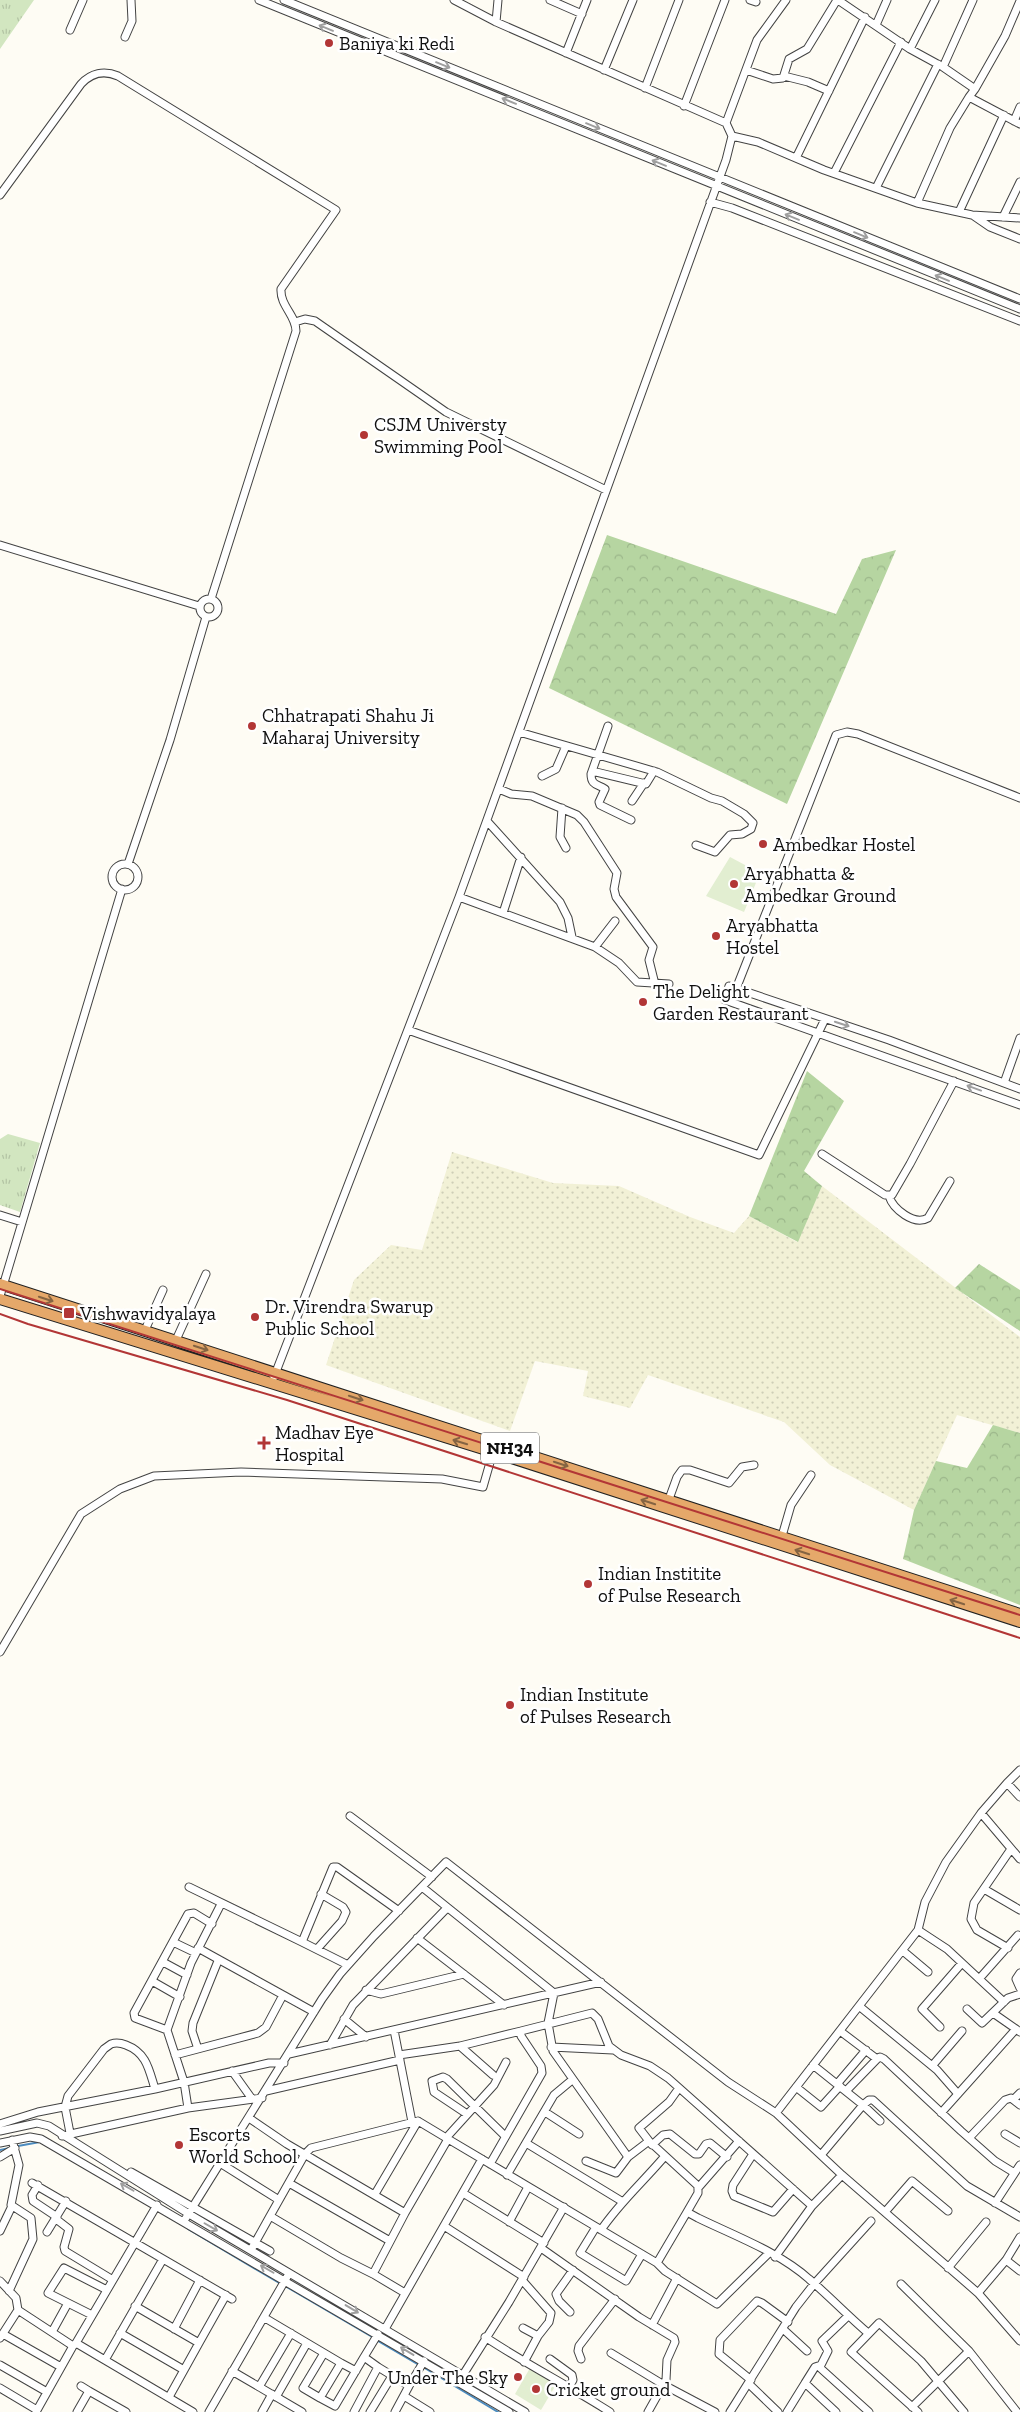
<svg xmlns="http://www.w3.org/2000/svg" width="1020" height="2412" font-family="'Zilla Slab',serif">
<defs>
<pattern id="farmland-dots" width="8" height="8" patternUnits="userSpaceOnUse" patternTransform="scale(1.25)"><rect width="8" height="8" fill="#f2f1d6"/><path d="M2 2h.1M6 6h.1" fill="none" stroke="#ceceb7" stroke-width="1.8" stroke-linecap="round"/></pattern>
<pattern id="forest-crowns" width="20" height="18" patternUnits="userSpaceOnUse" patternTransform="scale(1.25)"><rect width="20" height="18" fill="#b6d5a1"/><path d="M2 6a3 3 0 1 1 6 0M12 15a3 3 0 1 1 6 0" fill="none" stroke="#9bb68a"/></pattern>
<pattern id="park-tufts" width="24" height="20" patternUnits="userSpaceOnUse" patternTransform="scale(1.25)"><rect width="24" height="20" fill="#d2e6c0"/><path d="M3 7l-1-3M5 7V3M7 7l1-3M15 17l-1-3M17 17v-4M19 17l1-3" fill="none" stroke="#b3c4a4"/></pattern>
</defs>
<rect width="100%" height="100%" fill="#fefcf4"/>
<path fill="url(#farmland-dots)" d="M 452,1152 L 553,1183 L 619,1186 L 690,1217 L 734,1233 L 749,1216 L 797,1242 L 822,1186 L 1020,1337 L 1020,1433 L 957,1415 L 914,1510 L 830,1465 L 784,1422 L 648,1375 L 630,1408 L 583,1396 L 588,1371 L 535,1361 L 510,1431 L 326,1365 L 354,1280 L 391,1245 L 422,1250 Z"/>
<path fill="url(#forest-crowns)" d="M 607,535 L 836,614 L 862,559 L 896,550 L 787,804 L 549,688 Z
M 807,1071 L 844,1101 L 804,1171 L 822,1186 L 798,1242 L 749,1216 Z
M 979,1264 L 1020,1290 L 1020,1331 L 955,1288 Z
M 993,1425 L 1020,1433 L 1020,1605 L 903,1559 L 914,1510 L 936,1461 L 967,1468 Z"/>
<path fill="url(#park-tufts)" d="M 0,0 L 34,0 L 0,49 Z
M 8,1134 L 40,1143 L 20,1212 L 0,1205 L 0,1139 Z"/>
<path fill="#e2eed1" d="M 730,857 L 760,873 L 744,912 L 706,896 Z
M 530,2368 L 557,2383 L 541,2410 L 515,2394 Z"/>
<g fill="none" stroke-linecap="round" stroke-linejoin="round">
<path stroke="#4c8cc0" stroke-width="2" d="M 18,2146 L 40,2142
M 0,2150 L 10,2148
M 188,2229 L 281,2284
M 285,2286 L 374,2338
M 378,2341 L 419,2365
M 423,2367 L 498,2412"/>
<defs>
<path id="minor" d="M 259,0 L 1020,309
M 284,0 L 1020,299
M 454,0 L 496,22 L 726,123 L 732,136
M 550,0 L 582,14
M 750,0 L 756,2
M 838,0 L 910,49 L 943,67 L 975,89 L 969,97 L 1020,124
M 496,22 L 498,0
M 876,25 L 887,0
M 70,30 L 83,0
M 125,37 L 132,21 L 131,0
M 910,49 L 935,0
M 566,53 L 587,0
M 943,67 L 973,0
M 604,70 L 633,0
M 746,70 L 773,79 L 783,78 L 789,59 L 807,49 L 837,0
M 784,76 L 808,82 L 829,91
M 645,88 L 679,0
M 975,89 L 1005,36 L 1020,1
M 684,106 L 725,0
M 1014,121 L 1020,107
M 726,123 L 757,40 L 786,0
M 796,158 L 865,17
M 834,173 L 901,42
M 876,188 L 938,64
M 0,195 L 81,84 C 91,73 104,70 118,76 L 336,210 L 281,289 C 280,306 296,315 296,331 L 211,599
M 710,202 L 732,208 L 1020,321
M 917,203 L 950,128 L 969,97
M 959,212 L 1004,115
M 974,216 L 990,227 L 1020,239
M 1003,217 L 1020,182
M 295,322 L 305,319 L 315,321 L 446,412 L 606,490
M 0,545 L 199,606
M200 608a9 9 0 1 1 18 0a9 9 0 1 1-18 0Z
M 608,726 L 591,774 C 591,786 598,784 605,789 L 599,802 L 600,805 L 631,820
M 519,732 L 657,772 L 711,798 L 722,801 L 744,814 L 753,823 L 751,829 L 742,834 L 730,835 L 715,852 L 696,845
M 592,771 L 646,784 L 654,771
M 542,776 L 556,769 L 566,746
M 499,789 L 511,794 L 532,796 L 577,815 L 584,822 L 617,873 L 614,889 L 616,897 L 653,947 L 649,960 L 655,984
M 632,801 L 644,783
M 562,808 L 560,837 L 566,848
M 487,821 L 560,902 L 568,918 L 572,937
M 128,864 L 170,740 L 206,617
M112 877a13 13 0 1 1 26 0a13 13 0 1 1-26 0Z
M 459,897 L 595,947 L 619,963 L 637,982 L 669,984
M 503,913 L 521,857
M 595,947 L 615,921
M 736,989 L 836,735 L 847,732 L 858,734 L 1020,798
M 408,1030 L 759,1155 L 825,1019
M 1004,1083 L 1020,1038
M 1020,1089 L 889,1040 L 729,986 L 725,1000 L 1020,1105
M 822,1154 L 885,1195 L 892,1195 L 910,1164 L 954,1081
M 889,1196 C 893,1209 914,1226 928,1218 L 950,1181
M 0,1215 L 22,1222
M 0,1296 L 122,889
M 145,1330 L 163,1290
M 176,1340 L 206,1274
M 274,1377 L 459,897 L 726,160 L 732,136 L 758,142 L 824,170 L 917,203 L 972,215 L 1020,218
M 669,1499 L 677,1477 L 682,1470 L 690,1470 L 729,1483 L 742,1467 L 754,1465
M 782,1536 L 791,1505 L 811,1475
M 0,1652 L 81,1514 L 120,1489 L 154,1476 L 241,1472 L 442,1479 L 483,1487 L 493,1452
M 1020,1770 L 1007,1783 L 1020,1797
M 981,1813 L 1007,1783
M 350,1816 L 432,1877
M 1020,1859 L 981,1813 L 946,1862 L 925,1902 L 918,1930 L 859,2006 L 937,2070 L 958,2094 L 1016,2029 L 1020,2032
M 189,1887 L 302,1942
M 422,1887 L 554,1993 L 548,2023 L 553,2051 L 628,2157
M 984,1889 L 1020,1910
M 918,1930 L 947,1949 L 1004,2002
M 417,1938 L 504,2005
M 173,1942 L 196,1953
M 198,1948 L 314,2012
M 1008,1948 L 977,1930 L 971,1919 L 974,1903 L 1011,1849
M 317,1949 L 342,1921 L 346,1912 L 343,1907 L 321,1894
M 903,1951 L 928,1972
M 163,1962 L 187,1975
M 348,1965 L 302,1942 L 333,1867 L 337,1867 L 399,1911
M 1020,1973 L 1016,1979 L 1020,1988
M 979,1979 L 1018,1935
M 152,1981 L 180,1997
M 366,1990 L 381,1994 L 464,1974
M 967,2009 L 982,2023 L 1008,1998 L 1020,1994
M 993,2013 L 1016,2029
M 344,2019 L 366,2037
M 940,2027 L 922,2009 L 962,1963
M 167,2030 L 135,2018 L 134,2013 L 188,1914 L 194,1913 L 212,1924
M 394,2030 L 412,2122
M 840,2031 L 877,2059 L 880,2057 L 884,2059 L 961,2131 L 995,2161 L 1013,2172 L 1014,2174 L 995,2203
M 330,2045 L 353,2005 L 447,1908
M 197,2046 L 192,2031 L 193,2023 L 218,1961
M 460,2046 L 521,2031
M 551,2047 L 613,2050
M 289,2054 L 601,1982
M 175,2055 L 258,2033 L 266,2027 L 283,1995
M 399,2055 L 460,2046 L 493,2075
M 813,2065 L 863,2105 L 869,2100 L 873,2100 L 967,2186 L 1020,2217
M 932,2066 L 962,2031
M 232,2071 L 252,2099
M 837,2084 L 866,2050
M 796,2087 L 821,2107 L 840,2086
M 679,2088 L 669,2102 L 639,2128 L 649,2141 L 698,2186 L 698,2193 L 687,2212
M 266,2091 L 400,2060
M 846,2091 L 877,2059
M 1014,2099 L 1020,2093
M 188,2108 L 262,2098
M 545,2112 L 579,2134
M 776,2113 L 842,2175 L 978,2293 L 1020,2341
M 941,2113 L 958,2094
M 467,2114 L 434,2092 L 432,2081 L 443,2077 L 447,2079 L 505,2136
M 249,2118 L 287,2144 L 405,2213 L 373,2274 L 341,2258 L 270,2216 L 251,2250
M 0,2124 L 38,2112 L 155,2089 L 269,2063 L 284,2063
M 0,2131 L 37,2123 L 49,2126 L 189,2214 L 525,2412
M 70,2133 L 65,2107 L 68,2096 L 104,2049 L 111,2044 C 117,2042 121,2043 126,2045 C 147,2053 149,2070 155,2089
M 1005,2134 L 1020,2143
M 62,2136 L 188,2108 L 184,2082 L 167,2030 L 191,1963 L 221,1904
M 446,2138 L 494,2085 L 506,2062
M 969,2138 L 1005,2100 L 1011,2098 L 1020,2105
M 448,2139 L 657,2263
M 0,2143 L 30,2137 L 41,2139 L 509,2412
M 526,2143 L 623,2202
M 652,2145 L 663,2135 L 670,2134 L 695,2154 L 699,2154 L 706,2144 L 710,2143 L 727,2157
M 753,2154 L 733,2185 L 732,2191 L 734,2196 L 773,2212 L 793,2189
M 821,2155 L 863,2105 L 880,2121
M 0,2157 L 15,2148
M 586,2161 L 616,2173 L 628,2157 L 649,2141
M 220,2163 L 279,2200
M 490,2164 L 542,2073 L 541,2066 L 521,2036 L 521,2031 L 592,2013 L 598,2019 L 609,2046 L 621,2055 L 650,2066 L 668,2078 L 812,2206
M 131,2172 L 270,2251
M 1014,2174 L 1020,2165
M 507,2175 L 554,2095 L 572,2080
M 32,2183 L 232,2299
M 289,2183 L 390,2241
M 38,2185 L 32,2195 L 33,2201 L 57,2217
M 698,2188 L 739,2141
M 463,2193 L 544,2243
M 375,2194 L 418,2121
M 157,2205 L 76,2343 L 193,2412
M 885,2212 L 912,2181 L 948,2211
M 270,2216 L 305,2154 L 311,2148 L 418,2121 L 448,2139 L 405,2213
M 56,2219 L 69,2229 L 64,2247 L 65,2251 L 113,2280
M 184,2221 L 322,1999 L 340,1974 L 374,1936 L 446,1862 L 728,2082 L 776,2113 L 859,2006
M 509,2222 L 528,2187
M 444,2226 L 524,2277
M 596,2227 L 580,2253 L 626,2281 L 642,2254
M 601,2230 C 619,2203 644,2181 665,2156
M 0,2231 L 12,2206
M 47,2232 L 66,2201
M 541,2248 L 639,2317 L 674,2338 L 675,2342 L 667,2360 L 666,2380 L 648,2412
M 769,2253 L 717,2304 L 665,2271 L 657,2263 L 687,2212 L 698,2218 C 735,2236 779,2252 809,2279 C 829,2296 848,2316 868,2333
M 775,2257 L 812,2206 L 842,2175
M 1006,2260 L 1020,2271
M 948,2268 L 986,2222
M 373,2274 L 405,2293
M 522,2280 L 551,2313 L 549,2322 L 538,2336 L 523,2328
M 0,2281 L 16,2298 L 18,2310
M 901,2284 L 969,2351 L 1017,2412
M 9,2291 L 33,2239 L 31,2218 L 11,2205 L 19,2165 L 12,2140
M 978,2293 L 1006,2260 L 1020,2237
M 135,2306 L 199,2343 L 169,2397
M 570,2312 L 559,2301 L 556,2294 L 573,2270
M 92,2315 L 48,2293 L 64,2268 L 107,2290
M 265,2318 L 341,2363 L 320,2398 L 303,2388 L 324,2353
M 652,2325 L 677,2278
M 174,2329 L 200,2280
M 385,2329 L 482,2159
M 783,2329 L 807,2351
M 52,2332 L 68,2303
M 120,2333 L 184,2370
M 3,2334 L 61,2367
M 485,2337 C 526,2364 569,2386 610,2412
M 0,2338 L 18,2310 L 73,2346 L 76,2343
M 199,2343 L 226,2295
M 611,2353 L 664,2385 L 715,2412
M 364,2357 L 378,2334
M 550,2359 L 572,2375 L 573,2380 L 569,2387
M 581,2359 L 578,2351 L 579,2346 L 615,2299
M 105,2360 L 163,2259
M 524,2362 L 538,2336
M 341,2363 L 356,2371
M 0,2365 L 47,2392
M 378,2367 L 409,2386 L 424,2361
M 820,2367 L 828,2351 L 822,2341 L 848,2316
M 232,2371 L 302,2412
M 461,2378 L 509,2302 L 564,2207
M 751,2380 L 719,2354 L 720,2340 L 757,2301 L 762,2303 L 788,2322
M 805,2383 L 815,2367 L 818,2366 L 869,2412
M 749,2384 L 778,2412
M 259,2387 L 291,2333
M 0,2388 L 37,2410
M 89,2391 L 126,2412
M 404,2396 L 430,2412
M 276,2397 L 307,2343
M 320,2398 L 335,2406 L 364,2357 L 378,2367 L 354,2412
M 912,2407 L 969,2351
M 36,2412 L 73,2346
M 77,2412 L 89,2391 L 81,2386
M 209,2412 L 287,2277
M 262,2412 L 272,2394
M 370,2412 L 392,2376
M 395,2412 L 409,2386
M 730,2412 L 796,2307 L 814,2284 L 871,2221
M 787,2412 L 805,2383 L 836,2412
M 918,2412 L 851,2352 L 879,2323 L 921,2361 L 964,2412"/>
<path id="highway" d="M 0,1284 L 1020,1614
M 0,1299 L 493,1452 L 1020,1622"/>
</defs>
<use href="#minor" stroke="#434343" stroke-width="9"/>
<use href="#highway" stroke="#212121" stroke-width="12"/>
<use href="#minor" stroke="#fff" stroke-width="7"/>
<use href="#highway" stroke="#e5a86a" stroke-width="10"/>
<path stroke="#b23636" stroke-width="2" d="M 0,1289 L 1020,1615
M 0,1314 L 28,1324 L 287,1400 L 1020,1638"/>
</g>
<defs><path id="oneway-shaft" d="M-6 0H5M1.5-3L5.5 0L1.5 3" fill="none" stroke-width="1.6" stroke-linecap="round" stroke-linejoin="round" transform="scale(1.25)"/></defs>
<g stroke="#9f9f9f">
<use href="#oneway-shaft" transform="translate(326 28) rotate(-158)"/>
<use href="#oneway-shaft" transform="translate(443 65) rotate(22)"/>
<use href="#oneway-shaft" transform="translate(509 101) rotate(-158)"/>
<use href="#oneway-shaft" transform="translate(593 126) rotate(22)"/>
<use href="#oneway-shaft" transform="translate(659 163) rotate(-158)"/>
<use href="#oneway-shaft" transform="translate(792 217) rotate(-158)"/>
<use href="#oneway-shaft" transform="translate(861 235) rotate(22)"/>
<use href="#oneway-shaft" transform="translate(942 278) rotate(-158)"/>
<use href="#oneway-shaft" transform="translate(842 1024) rotate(18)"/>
<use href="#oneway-shaft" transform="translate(974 1088) rotate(-160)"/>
<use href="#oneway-shaft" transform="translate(127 2187) rotate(-150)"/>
<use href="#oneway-shaft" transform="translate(211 2227) rotate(30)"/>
<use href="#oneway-shaft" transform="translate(267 2269) rotate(-150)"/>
<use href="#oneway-shaft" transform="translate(352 2309) rotate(31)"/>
<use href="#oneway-shaft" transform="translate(407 2351) rotate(-149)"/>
</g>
<g stroke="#856442">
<use href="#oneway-shaft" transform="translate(46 1299) rotate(18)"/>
<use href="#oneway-shaft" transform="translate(201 1348) rotate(18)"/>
<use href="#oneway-shaft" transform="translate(356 1398) rotate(18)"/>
<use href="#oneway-shaft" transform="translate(460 1442) rotate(-163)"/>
<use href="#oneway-shaft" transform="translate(561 1464) rotate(18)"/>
<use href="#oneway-shaft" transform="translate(648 1502) rotate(-162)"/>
<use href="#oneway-shaft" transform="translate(802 1552) rotate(-162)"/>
<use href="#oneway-shaft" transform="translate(957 1602) rotate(-162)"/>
</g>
<g fill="#b23636" stroke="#fff" stroke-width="2">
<circle cx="329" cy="43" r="5"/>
<circle cx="364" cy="435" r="5"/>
<circle cx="252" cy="726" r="5"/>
<circle cx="763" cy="844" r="5"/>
<circle cx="734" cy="884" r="5"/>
<circle cx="716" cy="936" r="5"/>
<circle cx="643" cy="1002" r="5"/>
<rect x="63" y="1307" width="12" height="12" rx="2.5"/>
<circle cx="255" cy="1317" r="5"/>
<path d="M261.5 1435.5h5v5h5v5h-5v5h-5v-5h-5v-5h5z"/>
<circle cx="588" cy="1584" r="5"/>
<circle cx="510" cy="1705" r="5"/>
<circle cx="179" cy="2145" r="5"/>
<circle cx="518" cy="2377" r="5"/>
<circle cx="536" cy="2389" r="5"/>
</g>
<g text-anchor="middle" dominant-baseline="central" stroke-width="5" stroke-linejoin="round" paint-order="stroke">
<rect fill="#fff" stroke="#585858" stroke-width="1" x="481" y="1432.5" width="58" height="31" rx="4"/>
<g font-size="18" font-weight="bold" fill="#101010">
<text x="510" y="1448">NH34</text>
</g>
<g font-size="19" fill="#101010" stroke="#fff" text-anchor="start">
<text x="339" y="43">Baniya ki Redi</text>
<text x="374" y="424">CSJM Universty<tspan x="374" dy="22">Swimming Pool</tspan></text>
<text x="262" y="715">Chhatrapati Shahu Ji<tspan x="262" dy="22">Maharaj University</tspan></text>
<text x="773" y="844">Ambedkar Hostel</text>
<text x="744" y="873">Aryabhatta &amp;<tspan x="744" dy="22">Ambedkar Ground</tspan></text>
<text x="726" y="925">Aryabhatta<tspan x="726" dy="22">Hostel</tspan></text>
<text x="653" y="991">The Delight<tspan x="653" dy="22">Garden Restaurant</tspan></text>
<text x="265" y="1306">Dr. Virendra Swarup<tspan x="265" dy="22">Public School</tspan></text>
<text x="80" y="1313">Vishwavidyalaya</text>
<text x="275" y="1432">Madhav Eye<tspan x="275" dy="22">Hospital</tspan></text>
<text x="598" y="1573">Indian Institite<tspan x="598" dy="22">of Pulse Research</tspan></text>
<text x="520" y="1694">Indian Institute<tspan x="520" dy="22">of Pulses Research</tspan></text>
<text x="189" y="2134">Escorts<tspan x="189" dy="22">World School</tspan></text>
<text x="508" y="2377" text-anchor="end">Under The Sky</text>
<text x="546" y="2389">Cricket ground</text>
</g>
</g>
</svg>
